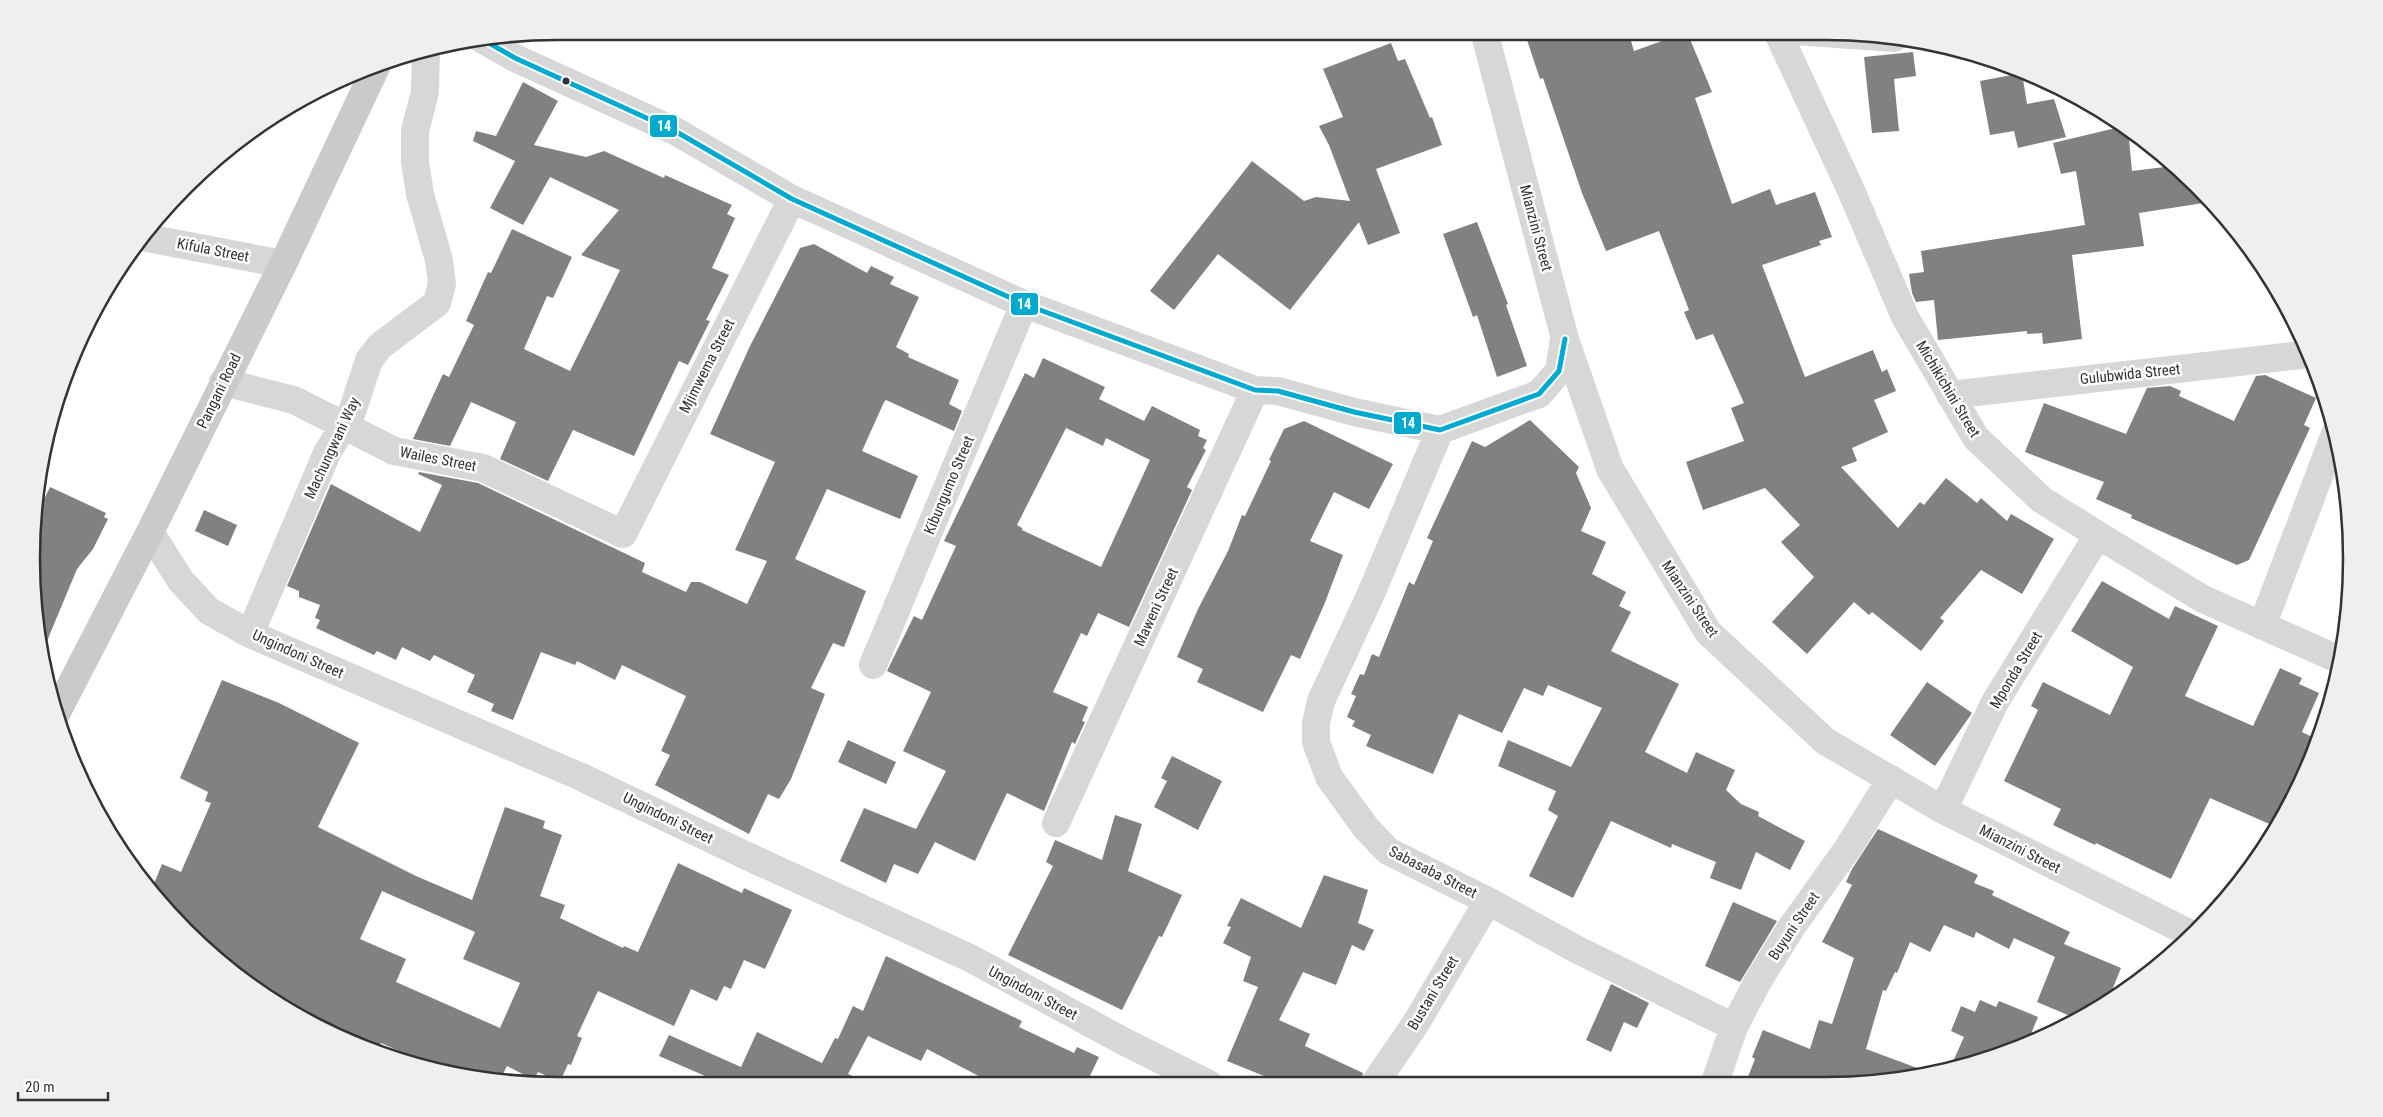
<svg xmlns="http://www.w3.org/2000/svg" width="2383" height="1117" font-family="'Roboto Condensed',sans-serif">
<rect width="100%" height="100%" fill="#fff"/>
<path fill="#818181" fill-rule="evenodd" d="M 1524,31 L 1570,31 L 1573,39 L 1596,31 L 1628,31 L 1634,51 L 1687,32 L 1712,92 L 1695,98 L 1732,204 L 1770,189 L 1776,205 L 1815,192 L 1832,237 L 1819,241 L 1821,245 L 1762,265 L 1805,377 L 1873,350 L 1882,372 L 1887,369 L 1896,391 L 1874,400 L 1888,432 L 1852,448 L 1857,461 L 1841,467 L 1898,528 L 1920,502 L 1924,505 L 1946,478 L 1977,503 L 1981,498 L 2007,521 L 2011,514 L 2054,539 L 2022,594 L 1981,570 L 1940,618 L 1944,621 L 1921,651 L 1872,612 L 1869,615 L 1854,602 L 1807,654 L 1772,622 L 1814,577 L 1781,542 L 1800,525 L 1765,488 L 1703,510 L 1686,462 L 1744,441 L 1731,408 L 1744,403 L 1713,334 L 1696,340 L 1684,312 L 1689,310 L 1659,231 L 1606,251 L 1582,193 L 1543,78 L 1540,79 Z
M 1391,43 L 1398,61 L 1405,59 L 1430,118 L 1432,117 L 1442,145 L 1376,169 L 1400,233 L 1368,245 L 1359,222 L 1290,310 L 1218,254 L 1174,310 L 1150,291 L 1252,161 L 1304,201 L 1316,197 L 1350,201 L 1329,145 L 1319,126 L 1343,117 L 1323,69 Z
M 1913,52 L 1916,76 L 1894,79 L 1899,131 L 1872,133 L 1864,57 Z
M 2022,73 L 2027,104 L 2054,99 L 2066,137 L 2018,148 L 2014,131 L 1990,135 L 1980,81 Z
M 523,82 L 558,101 L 534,145 L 586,157 L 604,151 L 664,178 L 665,175 L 732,205 L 727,214 L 735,218 L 712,268 L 729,275 L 706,320 L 710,321 L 688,365 L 679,361 L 634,456 L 573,430 L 548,481 L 500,459 L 516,422 L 471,402 L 450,446 L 413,439 L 443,374 L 449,377 L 474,325 L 466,321 L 488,272 L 491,273 L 512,229 L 572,257 L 553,298 L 547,296 L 524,349 L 570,371 L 620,270 L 581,255 L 619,210 L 550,177 L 523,225 L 490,208 L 515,161 L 473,141 L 476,131 L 496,136 Z
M 2124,126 L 2128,129 L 2132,171 L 2173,166 L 2198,186 L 2210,202 L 2139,213 L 2144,246 L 2072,255 L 2082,339 L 2043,344 L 2042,333 L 2027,334 L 2027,331 L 1938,340 L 1934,300 L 1916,302 L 1912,293 L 1909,274 L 1924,272 L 1921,251 L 2085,225 L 2076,171 L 2061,174 L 2053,143 Z
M 1477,222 L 1508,304 L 1506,305 L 1527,366 L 1497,377 L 1477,315 L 1473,317 L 1443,234 Z
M 814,244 L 867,273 L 871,266 L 894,277 L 890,284 L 919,297 L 896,347 L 909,354 L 908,357 L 959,380 L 949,404 L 962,411 L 954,431 L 886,400 L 884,402 L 862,451 L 918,476 L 900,519 L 827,489 L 795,559 L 866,591 L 844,647 L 833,643 L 811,688 L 825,694 L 791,779 L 779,799 L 768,794 L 749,834 L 655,785 L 670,755 L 661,751 L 686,696 L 622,665 L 615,680 L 577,661 L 575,665 L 541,652 L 513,720 L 491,711 L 494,704 L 467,692 L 475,675 L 434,655 L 430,661 L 402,647 L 396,660 L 377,651 L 374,655 L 316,628 L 320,620 L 315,618 L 320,605 L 299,597 L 299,591 L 287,586 L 331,484 L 420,532 L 442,485 L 418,474 L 419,472 L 478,483 L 645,563 L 642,572 L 686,592 L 691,582 L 700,582 L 747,604 L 767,561 L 735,550 L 775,462 L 710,434 L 750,346 L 793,262 L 800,248 Z
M 1043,358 L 1105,387 L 1099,399 L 1144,421 L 1152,406 L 1200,430 L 1198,436 L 1207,440 L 1203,448 L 1206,450 L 1187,487 L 1192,490 L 1129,627 L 1098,613 L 1087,636 L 1081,633 L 1053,692 L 1088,707 L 1082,721 L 1085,722 L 1075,744 L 1072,742 L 1044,811 L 1007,793 L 975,861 L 935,842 L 918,874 L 894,864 L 886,883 L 840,861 L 864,808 L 916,829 L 946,771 L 903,751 L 931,692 L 887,671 L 914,616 L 922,620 L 956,546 L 944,541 L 1025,373 L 1034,378 ZM 1066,428 L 1103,446 L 1106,438 L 1150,460 L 1101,567 L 1022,530 L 1022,528 L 1017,525 Z
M 2265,375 L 2316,398 L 2304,425 L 2310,428 L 2249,560 L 2237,565 L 2131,518 L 2132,515 L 2096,499 L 2104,482 L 2025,452 L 2044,403 L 2126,434 L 2147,388 L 2170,386 L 2181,391 L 2179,396 L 2234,421 L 2256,376 Z
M 1530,420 L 1579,467 L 1576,473 L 1591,508 L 1581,531 L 1606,542 L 1592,574 L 1626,592 L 1619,606 L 1631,612 L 1611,651 L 1679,684 L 1645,752 L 1687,773 L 1696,752 L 1735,770 L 1726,790 L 1741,804 L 1759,812 L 1758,816 L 1805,841 L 1790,870 L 1756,852 L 1741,890 L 1710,878 L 1716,862 L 1672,844 L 1671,848 L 1611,821 L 1573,898 L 1529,876 L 1558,816 L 1548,810 L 1556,791 L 1498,766 L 1508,740 L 1571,767 L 1602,708 L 1548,685 L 1543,696 L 1524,688 L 1502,733 L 1459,714 L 1433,774 L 1366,746 L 1371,735 L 1352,726 L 1355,721 L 1347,717 L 1356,696 L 1351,694 L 1360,674 L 1364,675 L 1372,654 L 1379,657 L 1409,582 L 1414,585 L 1433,541 L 1427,538 L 1472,441 L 1485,447 Z
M 1304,421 L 1393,464 L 1369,509 L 1334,492 L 1310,541 L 1343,555 L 1324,605 L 1300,659 L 1291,655 L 1263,712 L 1197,682 L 1203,669 L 1177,657 L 1198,609 L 1228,551 L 1242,515 L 1245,516 L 1271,461 L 1269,460 L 1284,429 Z
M 50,487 L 106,513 L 104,517 L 108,519 L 93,549 L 77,569 L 42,653 L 36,628 L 31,558 L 35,518 Z
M 204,510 L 237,525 L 228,546 L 195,531 Z
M 2102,581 L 2169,619 L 2175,606 L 2218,626 L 2185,696 L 2253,726 L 2280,668 L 2302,678 L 2299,684 L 2319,693 L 2302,732 L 2312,737 L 2285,799 L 2287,800 L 2274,826 L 2210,798 L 2171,879 L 2096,843 L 2095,845 L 2053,825 L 2061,809 L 2004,781 L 2038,710 L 2031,706 L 2043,682 L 2110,715 L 2133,667 L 2071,631 Z
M 222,680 L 279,703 L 359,743 L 318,827 L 416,876 L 472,900 L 505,807 L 545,821 L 543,828 L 562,835 L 540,896 L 565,905 L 560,918 L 623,948 L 624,946 L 638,952 L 678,863 L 742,893 L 744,888 L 792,910 L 765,969 L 744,960 L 731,989 L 724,986 L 717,1001 L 691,989 L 674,1026 L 598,991 L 577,1036 L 582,1038 L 571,1065 L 568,1064 L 560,1082 L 538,1072 L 534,1080 L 507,1066 L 500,1080 L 455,1076 L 381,1043 L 377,1052 L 356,1046 L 266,997 L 211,955 L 151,891 L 162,864 L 181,872 L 211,803 L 205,801 L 208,792 L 180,778 ZM 382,891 L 475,932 L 463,959 L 520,983 L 500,1028 L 396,982 L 406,959 L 360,939 Z
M 1927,682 L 1972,713 L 1935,766 L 1890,735 Z
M 848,740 L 896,762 L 886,784 L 838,762 Z
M 1172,756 L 1222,781 L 1198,830 L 1154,807 L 1167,781 L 1161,778 Z
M 1115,815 L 1142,824 L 1128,871 L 1182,895 L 1162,937 L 1159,936 L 1122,1010 L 1008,955 L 1053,866 L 1046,862 L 1055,840 L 1102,860 Z
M 1878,829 L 1978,875 L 1974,883 L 1994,891 L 1992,895 L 2070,932 L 2064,944 L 2121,968 L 2109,998 L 2075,1018 L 2037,1002 L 2055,957 L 2014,938 L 2009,949 L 1976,932 L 1974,938 L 1944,925 L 1930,952 L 1910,942 L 1897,973 L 1895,972 L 1886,991 L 1883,990 L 1866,1049 L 1928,1072 L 1894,1081 L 1746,1082 L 1755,1059 L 1752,1057 L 1763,1030 L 1810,1049 L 1819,1020 L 1832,1024 L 1854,958 L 1822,942 L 1852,885 L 1846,882 L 1852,869 Z
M 1324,875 L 1368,890 L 1358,923 L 1374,930 L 1364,951 L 1352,945 L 1336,985 L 1303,972 L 1279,1020 L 1310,1034 L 1305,1046 L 1363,1073 L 1360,1083 L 1281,1083 L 1227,1061 L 1258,987 L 1243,981 L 1251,957 L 1223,943 L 1231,927 L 1227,926 L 1241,898 L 1301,928 Z
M 1733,902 L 1777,921 L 1740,982 L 1705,966 Z
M 886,956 L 1022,1021 L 1019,1027 L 1074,1053 L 1077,1047 L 1099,1057 L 1086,1084 L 994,1084 L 927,1049 L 921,1061 L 868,1036 L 848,1074 L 870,1085 L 726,1085 L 659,1056 L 669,1035 L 741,1067 L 757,1032 L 822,1063 L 835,1038 L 838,1039 L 853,1006 L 863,1011 Z
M 1611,984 L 1649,1003 L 1637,1028 L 1624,1022 L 1611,1052 L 1586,1040 Z
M 1980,1000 L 1996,1007 L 1999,1001 L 2038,1017 L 2026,1046 L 1951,1066 L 1964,1037 L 1951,1031 L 1961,1006 L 1975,1012 Z"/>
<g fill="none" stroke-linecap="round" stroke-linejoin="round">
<path stroke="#d7d7d7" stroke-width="28" d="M 1484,31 L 1565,339 L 1610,469 L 1708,632 L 1825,741 L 1943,810 L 2189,933
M 1777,31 L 1850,188 L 1905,317 L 1976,438 L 2042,500 L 2098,535 L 2203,599 L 2342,661
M 1795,31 L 1894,38
M 482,39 L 515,58 L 675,131 L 792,199 L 1024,304 L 1255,390 L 1278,391 L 1354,412 L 1440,430 L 1539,394 L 1559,371 L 1564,339
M 142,237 L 283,264
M 223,382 L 294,400 L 394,451 L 483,468 L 623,534 L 792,199
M 1950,395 L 2310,354
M 1440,430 L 1370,596 L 1321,701 L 1316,723 L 1316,742 L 1329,777 L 1366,828 L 1388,851 L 1488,901 L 1576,949 L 1734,1027
M 150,532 L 181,581 L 209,611 L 250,634 L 579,776 L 749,857 L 970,958 L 1123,1041 L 1209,1084
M 2262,626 L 2335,434
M 250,634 L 327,453 L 352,412 L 369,360 L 380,346 L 437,303 L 442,284 L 439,260 L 420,194 L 415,162 L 415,131 L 425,92 L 426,49
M 873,665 L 1024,304
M 1943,810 L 1995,702 L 2098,535
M 1056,823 L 1255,390
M 1715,1082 L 1734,1027 L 1758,981 L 1791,928 L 1848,848 L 1891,779
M 1375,1083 L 1416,1023 L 1488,901"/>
<path stroke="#cacaca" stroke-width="28" d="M 56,714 L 150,532 L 283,264 L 377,65"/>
<defs>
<path id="bus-1" d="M 482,39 L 515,58 L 675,131 L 792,199 L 1024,304 L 1255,390 L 1278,391 L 1354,412 L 1440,430 L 1539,394 L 1559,371 L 1565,339"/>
</defs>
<use href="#bus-1" stroke="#fff" stroke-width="9"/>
<use href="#bus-1" stroke="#00a9ce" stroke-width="5"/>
</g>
<circle fill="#333" stroke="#fff" stroke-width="2" cx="566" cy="81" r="4.5"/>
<g text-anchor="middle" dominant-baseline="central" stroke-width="5" stroke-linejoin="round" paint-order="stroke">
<g font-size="15" fill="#333" stroke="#fff">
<text transform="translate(1536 228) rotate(75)">Mianzini Street</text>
<text transform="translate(213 250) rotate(11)">Kifula Street</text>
<text transform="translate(707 366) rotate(-63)">Mjimwema Street</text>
<text transform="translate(2130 374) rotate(-6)">Gulubwida Street</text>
<text transform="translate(1948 389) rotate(59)">Michikichini Street</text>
<text transform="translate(219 391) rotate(-64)">Pangani Road</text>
<text transform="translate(332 448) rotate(-65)">Machungwani Way</text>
<text transform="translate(438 459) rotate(11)">Wailes Street</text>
<text transform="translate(949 485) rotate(-67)">Kibungumo Street</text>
<text transform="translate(1690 599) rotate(56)">Mianzini Street</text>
<text transform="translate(1156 607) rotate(-65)">Maweni Street</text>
<text transform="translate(298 654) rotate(24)">Ungindoni Street</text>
<text transform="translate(2016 670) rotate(-59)">Mponda Street</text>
<text transform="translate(668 818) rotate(26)">Ungindoni Street</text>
<text transform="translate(2020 849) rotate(27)">Mianzini Street</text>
<text transform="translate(1433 872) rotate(27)">Sabasaba Street</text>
<text transform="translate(1794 926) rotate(-56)">Buyuni Street</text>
<text transform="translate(1033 993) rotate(28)">Ungindoni Street</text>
<text transform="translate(1433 993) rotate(-59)">Bustani Street</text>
</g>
</g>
<path d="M0 0H2383V1117H0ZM558 40H1825A518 518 0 0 1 2343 558V559A518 518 0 0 1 1825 1077H558A518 518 0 0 1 40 559V558A518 518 0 0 1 558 40Z" fill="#efefef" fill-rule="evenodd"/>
<path fill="none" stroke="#333" stroke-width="2.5" d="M558 40H1825A518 518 0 0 1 2343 558V559A518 518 0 0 1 1825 1077H558A518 518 0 0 1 40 559V558A518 518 0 0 1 558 40Z"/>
<g stroke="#fff" stroke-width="2">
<rect x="649" y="114" width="29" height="24" rx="5" fill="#00a9ce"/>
<rect x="1010" y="292" width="29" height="24" rx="5" fill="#00a9ce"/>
<rect x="1393" y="411" width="29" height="24" rx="5" fill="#00a9ce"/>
</g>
<g font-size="14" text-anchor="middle" font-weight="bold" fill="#fff">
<text x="664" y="131">14</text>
<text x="1024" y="309">14</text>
<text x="1408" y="428">14</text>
</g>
<path d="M18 1092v8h90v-8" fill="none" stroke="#333333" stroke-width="2.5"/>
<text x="25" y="1092" font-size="15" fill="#333333" stroke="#ffffff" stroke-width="4" paint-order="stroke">20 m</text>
</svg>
